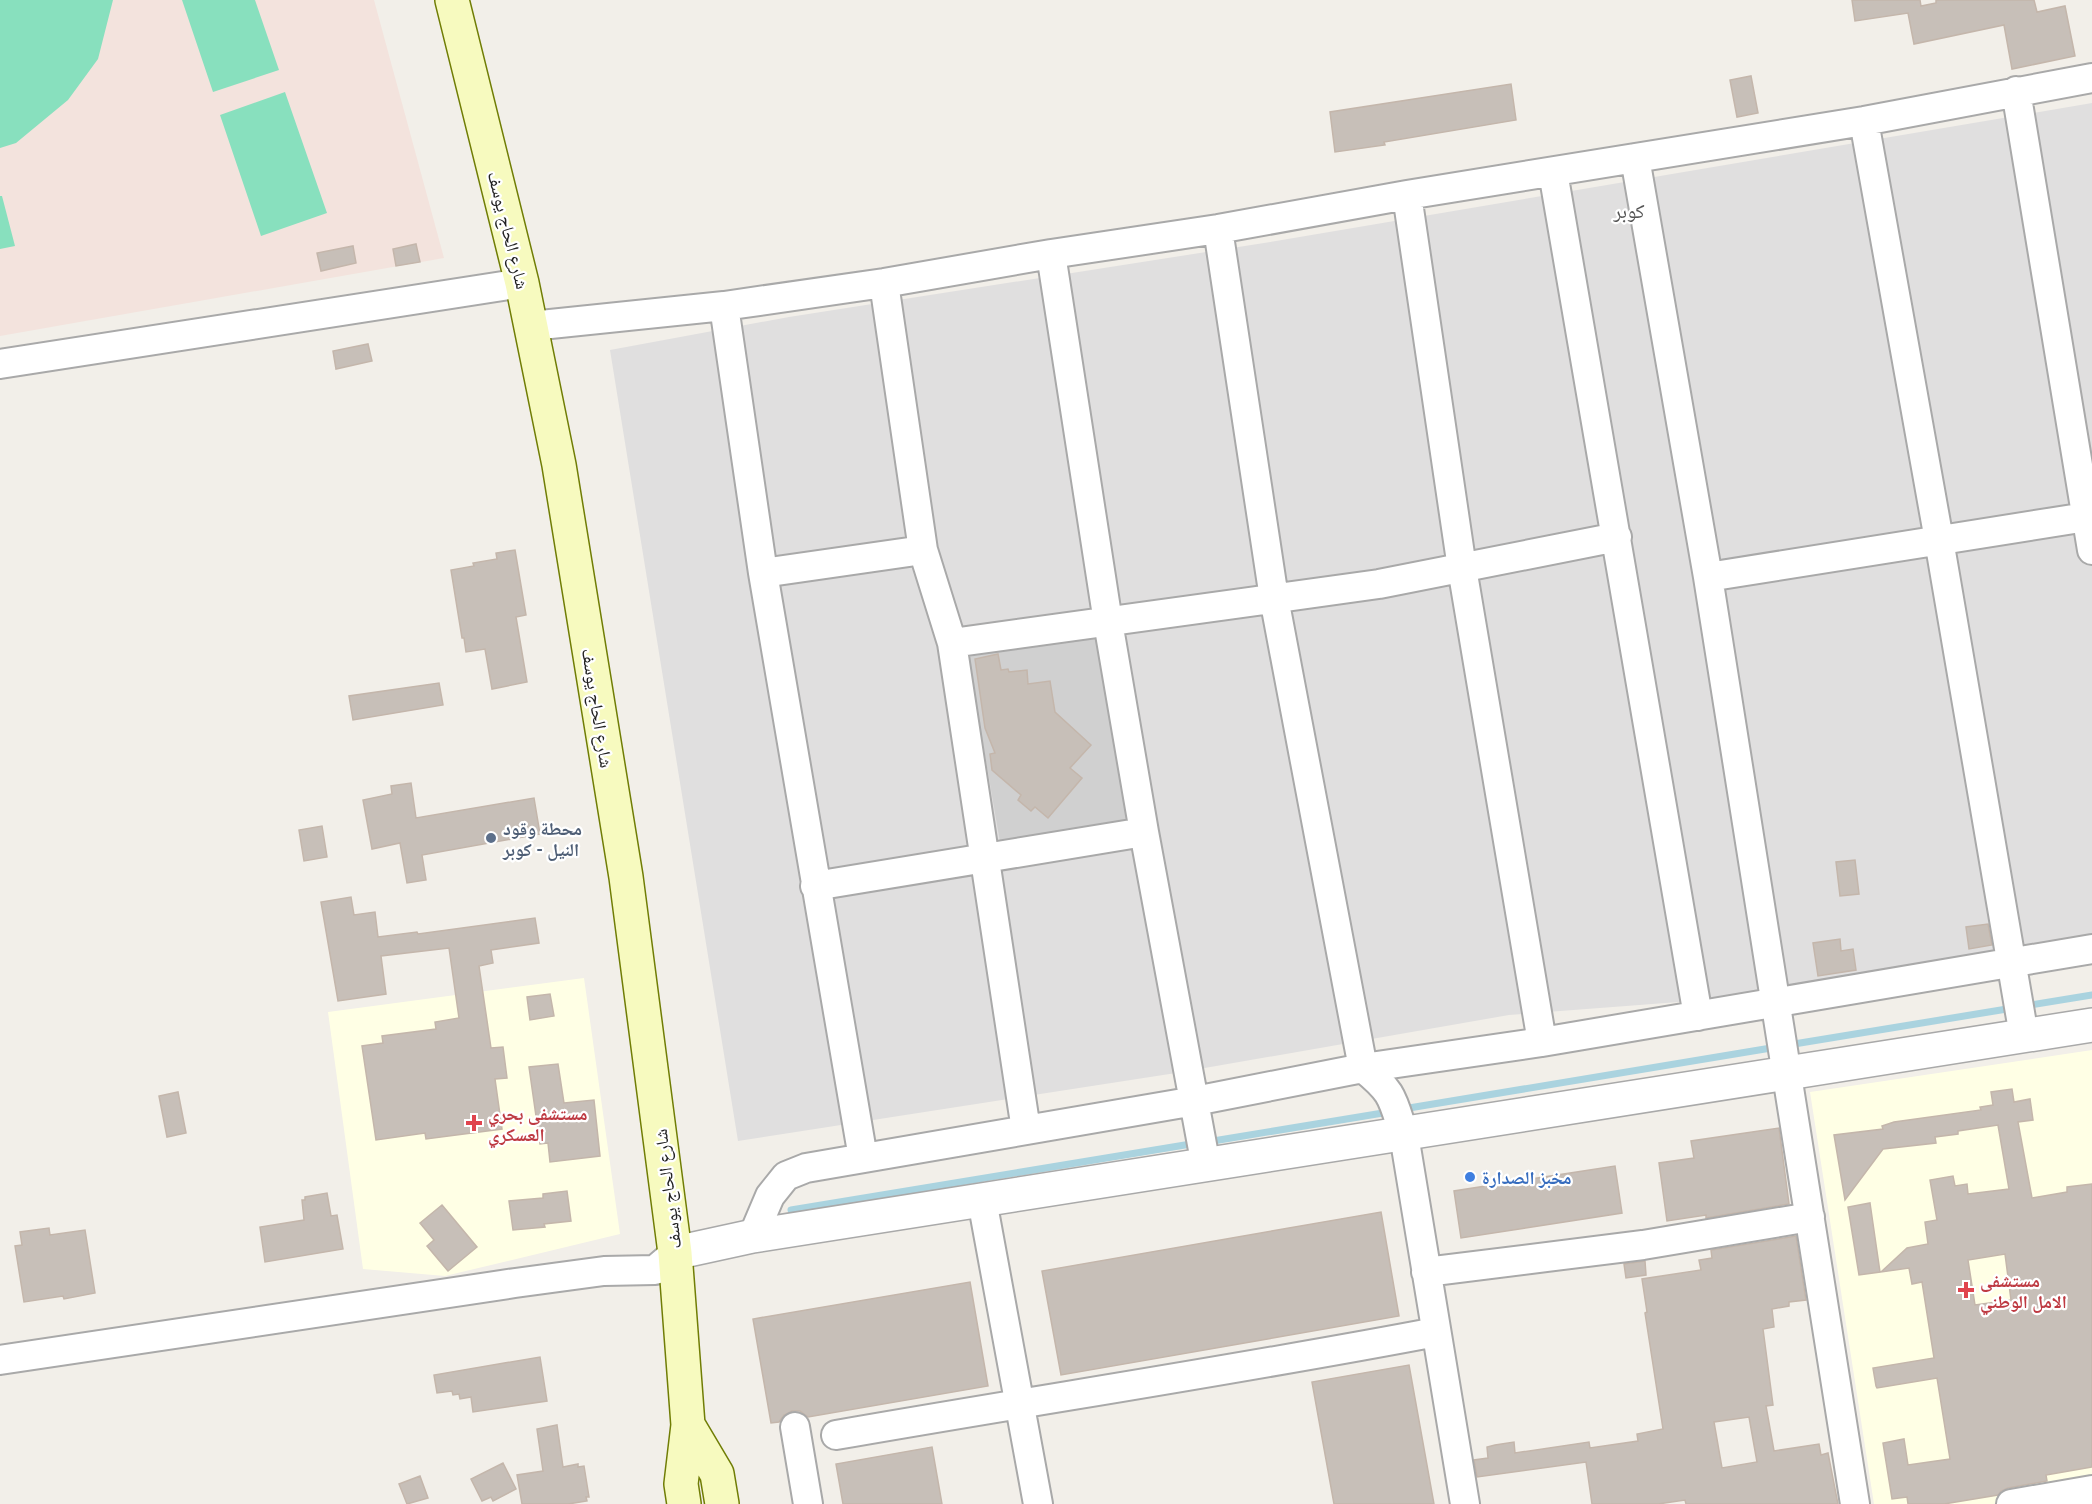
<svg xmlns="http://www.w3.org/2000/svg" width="2092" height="1504" font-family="Lato,'Noto Naskh Arabic',sans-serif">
<rect width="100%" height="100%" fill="#f2efe9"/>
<path fill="#e0dfdf" d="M 2092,103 L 2092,940 L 1771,995 L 1509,1015 L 1176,1073 L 738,1141 L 610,350 L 789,317 L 1264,243 Z"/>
<path fill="#ffffe5" d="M 584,978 L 620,1234 L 445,1276 L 363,1269 L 328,1012 Z
M 2092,1050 L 2092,1487 L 1993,1504 L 1874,1504 L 1810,1092 Z"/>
<path fill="#d0d0d0" d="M 1102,634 L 1135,819 L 1000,842 L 968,657 Z"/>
<path fill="#f3e3dd" d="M 0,0 L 374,0 L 444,258 L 0,336 Z"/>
<path fill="#88e0be" d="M 0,0 L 113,0 L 98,59 L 68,100 L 16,143 L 0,148 Z
M 182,0 L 255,0 L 279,70 L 213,92 Z
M 285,92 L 327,213 L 261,236 L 220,115 Z
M 0,196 L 2,196 L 15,246 L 0,249 Z"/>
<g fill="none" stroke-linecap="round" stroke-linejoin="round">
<path stroke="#aad3df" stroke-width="7" d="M 2024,1006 L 2092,995
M 1788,1045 L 2013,1008
M 1403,1109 L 1777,1047
M 1207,1142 L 1389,1112
M 791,1210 L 1197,1143"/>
</g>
<path fill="#c7bfb8" stroke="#c4b6ab" stroke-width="1.5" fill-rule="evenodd" d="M 1852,0 L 1920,0 L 1921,6 L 1936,3 L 1936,0 L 2034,0 L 2037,12 L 2065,6 L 2075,56 L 2012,69 L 2004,25 L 1914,44 L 1908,13 L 1855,21 Z
M 1751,76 L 1758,113 L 1737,117 L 1730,80 Z
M 1511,84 L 1516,120 L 1384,142 L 1385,145 L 1335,152 L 1330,112 Z
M 416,244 L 420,262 L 396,266 L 393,249 Z
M 353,246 L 356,263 L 321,271 L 317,253 Z
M 368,344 L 372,361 L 336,369 L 333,351 Z
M 515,550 L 526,615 L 516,617 L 527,682 L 492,689 L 485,649 L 466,652 L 464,638 L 462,638 L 451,570 L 474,566 L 473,563 L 497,559 L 496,553 Z
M 998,654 L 1001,670 L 1008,669 L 1009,672 L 1027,670 L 1028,684 L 1050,681 L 1055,712 L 1091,745 L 1070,768 L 1082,778 L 1048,818 L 1035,807 L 1031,811 L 1018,800 L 1021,795 L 992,770 L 990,754 L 995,753 L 985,728 L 975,659 Z
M 439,683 L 443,705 L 353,720 L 349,696 Z
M 411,783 L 416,818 L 534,798 L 540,834 L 422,855 L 426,880 L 407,883 L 400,843 L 372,849 L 363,800 L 392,794 L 391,786 Z
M 322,826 L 327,857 L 304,861 L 299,830 Z
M 1855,860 L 1859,894 L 1840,896 L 1836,862 Z
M 351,897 L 354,915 L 375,912 L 378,937 L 417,932 L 418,934 L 535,918 L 539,943 L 491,950 L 493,963 L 479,966 L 491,1048 L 503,1047 L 507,1078 L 495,1079 L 502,1129 L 426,1139 L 425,1133 L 376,1140 L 362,1046 L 383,1043 L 382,1036 L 436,1029 L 435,1022 L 459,1018 L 449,948 L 381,956 L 386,994 L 338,1001 L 321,902 Z
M 1988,924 L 1992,945 L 1969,949 L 1966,927 Z
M 1840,939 L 1841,951 L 1853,949 L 1856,970 L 1818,976 L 1813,943 Z
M 550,994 L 554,1016 L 530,1020 L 527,997 Z
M 558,1064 L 564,1103 L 594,1100 L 600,1156 L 550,1162 L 548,1143 L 540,1144 L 529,1067 Z
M 2012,1089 L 2014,1102 L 2030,1099 L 2033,1120 L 2018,1122 L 2032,1198 L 2067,1192 L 2067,1187 L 2092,1184 L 2092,1467 L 2046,1475 L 2047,1481 L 2008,1488 L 2001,1491 L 1998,1495 L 1944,1504 L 1908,1504 L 1907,1497 L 1892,1499 L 1883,1443 L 1904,1439 L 1908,1465 L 1950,1459 L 1937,1378 L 1877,1388 L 1876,1386 L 1873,1368 L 1934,1358 L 1922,1282 L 1912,1284 L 1909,1268 L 1881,1272 L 1907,1248 L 1928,1244 L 1925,1222 L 1937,1220 L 1930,1180 L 1953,1176 L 1955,1186 L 1967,1184 L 1968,1194 L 2009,1189 L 1998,1125 L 1958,1131 L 1958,1134 L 1935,1137 L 1936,1143 L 1883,1149 L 1845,1200 L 1834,1135 L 1883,1129 L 1882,1126 L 1894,1122 L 1981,1110 L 1980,1107 L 1993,1105 L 1991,1092 ZM 2005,1254 L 2011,1300 L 1975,1305 L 1968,1260 Z
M 178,1092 L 186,1133 L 167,1137 L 159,1096 Z
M 1779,1128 L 1789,1204 L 1706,1218 L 1706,1215 L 1667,1221 L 1659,1163 L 1694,1158 L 1691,1141 Z
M 1615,1166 L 1622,1213 L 1461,1238 L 1454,1191 Z
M 567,1191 L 571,1221 L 544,1224 L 545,1227 L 513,1230 L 509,1201 L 543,1198 L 543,1194 Z
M 327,1193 L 331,1216 L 337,1215 L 343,1249 L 265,1262 L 260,1227 L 304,1220 L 302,1200 L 305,1200 L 305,1197 Z
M 1870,1203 L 1880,1272 L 1859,1275 L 1848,1207 Z
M 442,1205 L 477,1247 L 448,1271 L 427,1246 L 434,1240 L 420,1223 Z
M 1381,1212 L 1399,1316 L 1061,1375 L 1042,1271 Z
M 49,1228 L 50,1235 L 85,1230 L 95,1293 L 64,1299 L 63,1296 L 24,1302 L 15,1246 L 22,1245 L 20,1232 Z
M 1796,1236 L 1806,1300 L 1789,1302 L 1789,1306 L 1772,1309 L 1774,1327 L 1763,1329 L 1773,1405 L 1766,1406 L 1774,1451 L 1819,1444 L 1821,1455 L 1828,1453 L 1838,1504 L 1686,1504 L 1685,1500 L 1658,1504 L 1592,1504 L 1586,1462 L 1477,1477 L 1474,1460 L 1488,1458 L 1487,1447 L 1495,1445 L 1514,1442 L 1515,1453 L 1589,1442 L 1590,1448 L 1638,1441 L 1637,1434 L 1663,1429 L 1645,1313 L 1647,1312 L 1642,1279 L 1701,1270 L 1699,1260 L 1712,1258 L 1711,1250 ZM 1749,1417 L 1757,1462 L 1722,1468 L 1714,1422 Z
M 1645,1261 L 1646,1275 L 1626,1278 L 1624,1264 Z
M 970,1282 L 988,1386 L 808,1417 L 800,1411 L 792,1411 L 784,1415 L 779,1422 L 771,1423 L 753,1319 Z
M 540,1357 L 547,1401 L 473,1412 L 471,1397 L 460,1399 L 459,1394 L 453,1395 L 452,1391 L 437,1393 L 434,1375 Z
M 1409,1365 L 1434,1504 L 1334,1504 L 1312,1382 Z
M 557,1425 L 563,1467 L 578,1464 L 578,1467 L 584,1466 L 589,1497 L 586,1497 L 587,1501 L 568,1504 L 522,1504 L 517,1475 L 543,1471 L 537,1429 Z
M 932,1447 L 942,1504 L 843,1504 L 836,1464 Z
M 503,1463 L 516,1489 L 493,1501 L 491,1497 L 482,1501 L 471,1479 Z
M 420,1476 L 428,1498 L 407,1504 L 399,1484 Z"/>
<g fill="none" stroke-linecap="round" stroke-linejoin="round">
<defs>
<path id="minor" d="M 2016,91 L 2092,550
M 1864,121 L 1939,540 L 2024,1036
M 1635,158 L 1708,577 L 1855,1504
M 1553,172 L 1698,1016
M 1407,195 L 1462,568 L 1542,1042
M 1218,229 L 1274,598 L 1363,1068 C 1394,1093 1392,1098 1404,1135 L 1465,1504
M 1051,254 L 1108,622 L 1144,832 L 1206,1166
M 884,283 L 923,550 L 952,643 L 1026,1130
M 724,306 L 763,573 L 863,1158
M 531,326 L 724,306 L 884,283 L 1051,254 L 1218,229 L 1407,195 L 1864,121 L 2092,78
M 0,364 L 522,283
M 763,573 L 923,550
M 1708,577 L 2092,516
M 952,643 L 1379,584 L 1617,537
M 815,886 L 1144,832
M 982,1200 L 1038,1504
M 753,1236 L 770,1196 L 786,1176 L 806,1168 L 1195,1101 L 1363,1068 L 1542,1042 L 2092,949
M 1426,1272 L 1643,1245 L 1810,1217
M 0,1360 L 515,1283 L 604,1271 L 655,1270 L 675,1253
M 795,1427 L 808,1504
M 836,1435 C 1036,1400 1237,1370 1436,1332
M 2011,1504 L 2092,1490"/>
<path id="tertiary" d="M 675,1253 L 753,1236 L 2092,1025"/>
<path id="secondary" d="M 452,0 L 522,283 L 559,465 L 626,877 L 675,1253 L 688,1425 L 681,1484 L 684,1504
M 688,1425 L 717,1474 L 722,1504"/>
</defs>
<use href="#minor" stroke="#a9a9a9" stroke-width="32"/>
<use href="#tertiary" stroke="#a9a9a9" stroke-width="36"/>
<use href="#secondary" stroke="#707d05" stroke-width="36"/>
<use href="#minor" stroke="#fff" stroke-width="28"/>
<use href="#tertiary" stroke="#fff" stroke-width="33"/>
<use href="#secondary" stroke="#f7fabf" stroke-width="33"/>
</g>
<circle fill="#5c6f8a" stroke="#fff" stroke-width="2" cx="491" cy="838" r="6"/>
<g fill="#e0444e" stroke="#fff" stroke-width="2">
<path d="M471 1114h6v6h6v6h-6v6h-6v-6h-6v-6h6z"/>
<path d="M1963 1281h6v6h6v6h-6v6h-6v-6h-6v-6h6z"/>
</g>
<circle fill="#3f7fe0" stroke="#fff" stroke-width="2" cx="1470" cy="1177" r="6"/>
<g text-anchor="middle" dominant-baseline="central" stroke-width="4.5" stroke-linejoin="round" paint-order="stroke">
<g font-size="18" fill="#222" stroke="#fff">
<text transform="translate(509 230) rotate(76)">شارع الحاج يوسف</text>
<text transform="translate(598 708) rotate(81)">شارع الحاج يوسف</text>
<text transform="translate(667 1189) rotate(-97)">شارع الحاج يوسف</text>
</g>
<g font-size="18" font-weight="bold" fill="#4e5e75" stroke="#fff" text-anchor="start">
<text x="503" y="828">محطة وقود<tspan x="503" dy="21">النيل - كوبر</tspan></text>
</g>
<g font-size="18" font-weight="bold" fill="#be3a42" stroke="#fff" text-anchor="start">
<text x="488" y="1113">مستشفى بحري<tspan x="488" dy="21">العسكري</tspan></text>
<text x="1980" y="1280">مستشفى<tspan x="1980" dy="21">الامل الوطني</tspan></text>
</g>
<g font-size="18" font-weight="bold" fill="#366cbe" stroke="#fff" text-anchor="start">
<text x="1482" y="1177">مخبز الصدارة</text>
</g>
<g font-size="20" fill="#555" stroke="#fff">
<text x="1629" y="210">كوبر</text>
</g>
</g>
</svg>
